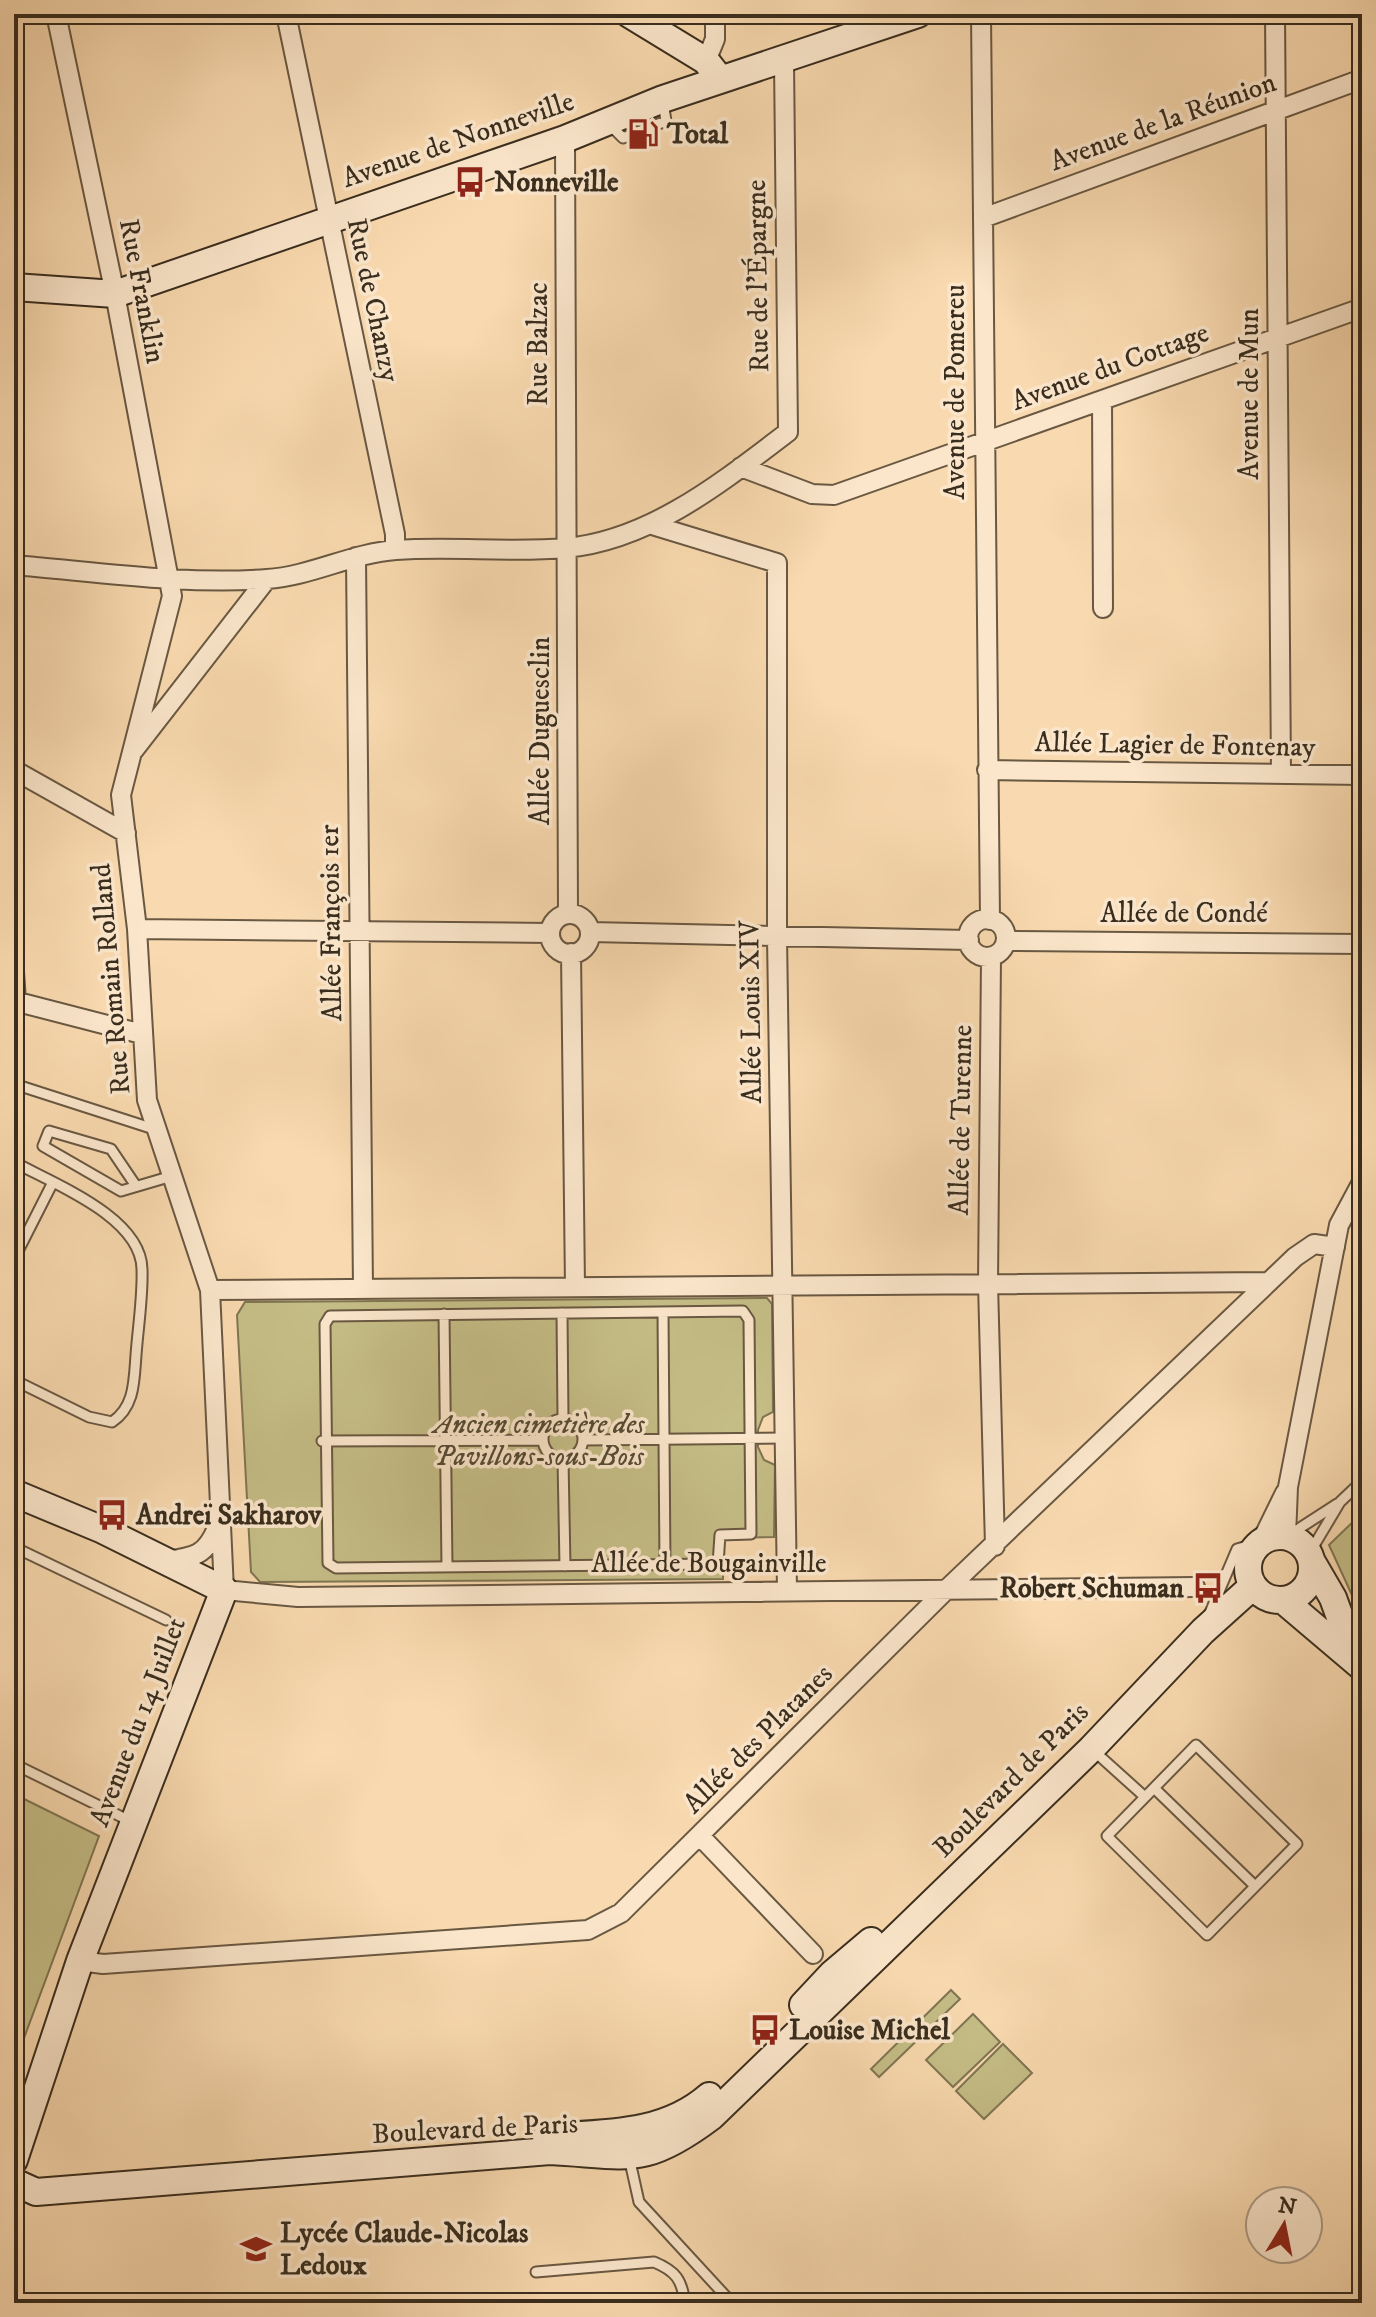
<svg xmlns="http://www.w3.org/2000/svg" width="1376" height="2317" font-family="'IM FELL DW Pica',serif">
<rect width="100%" height="100%" fill="#f9d9af"/>
<filter id="stains"><feTurbulence type="fractalNoise" baseFrequency=".0025" numOctaves="4"/><feColorMatrix values="0 0 0 0 .2 0 0 0 0 .09 0 0 0 0 .02 0 0 0 .5 -.17"/></filter>
<radialGradient id="worn" r=".72"><stop offset=".6" stop-color="#630" stop-opacity="0"/><stop offset="1" stop-color="#630" stop-opacity=".3"/></radialGradient>
<path fill="#c5bd86" stroke="#7f7552" stroke-width="2" d="M 767,1298 L 772,1304 L 773,1412 L 763,1417 L 758,1430 L 758,1447 L 764,1460 L 775,1465 L 774,1537 L 723,1538 L 723,1579 L 260,1582 L 251,1572 L 237,1315 L 245,1302 Z
M 1362,1513 L 1362,1617 L 1329,1545 Z
M 14,1794 L 99,1836 L 14,2065 Z
M 951,1990 L 960,1999 L 879,2077 L 871,2069 Z
M 973,2014 L 1000,2042 L 953,2087 L 926,2060 Z
M 1003,2044 L 1032,2073 L 984,2119 L 956,2091 Z"/>
<g fill="none" stroke-linecap="round" stroke-linejoin="round">
<defs>
<path id="lane" d="M 609,124 L 623,138 L 666,121 L 663,102
M 14,1084 L 157,1130
M 14,1162 C 54,1184 141,1217 142,1269 C 143,1297 138,1327 136,1355 C 134,1380 135,1407 112,1422 L 89,1417 L 14,1380
M 136,1186 L 111,1149 L 49,1131 L 43,1146 L 121,1191 L 172,1176
M 14,1259 L 52,1184
M 743,1311 L 749,1320 L 751,1534 L 720,1535 L 718,1564 L 336,1568 L 328,1563 L 325,1324 L 330,1316 Z
M 663,1312 L 665,1566
M 562,1313 L 563,1419
M 444,1314 L 447,1567
M543 1439a20 20 0 1 1 40 0a20 20 0 1 1-40 0Z
M 584,1440 L 785,1438
M 322,1441 L 543,1440
M 563,1460 L 565,1566
M 1286,1537 L 1337,1504
M 14,1547 L 166,1620
M 1309,1554 L 1340,1502 L 1362,1481
M 1209,1615 L 1237,1549 L 1261,1542
M 1196,1745 L 1297,1844 L 1207,1935 L 1107,1836 Z
M 1094,1751 L 1145,1797
M 14,1764 L 132,1822
M 1154,1788 L 1255,1886
M 629,2157 L 639,2202 L 732,2303
M 536,2272 L 654,2262 C 676,2271 682,2280 685,2303"/>
<path id="street" d="M 56,14 L 115,294 L 172,596 L 121,795 L 137,929 L 147,1100 L 210,1290 L 224,1590 L 298,1597 L 1195,1587
M 286,14 L 395,534 L 395,550
M 981,14 L 990,920
M 1275,14 L 1281,774
M 706,61 L 715,39 L 715,14
M 565,139 L 568,914
M 983,218 L 1362,79
M 1102,400 L 1103,608
M 741,467 L 812,494 L 834,495 L 1362,308
M 652,525 L 777,563 L 777,937 L 787,1590
M 356,557 L 363,1289
M 14,565 C 97,572 183,585 267,579 C 312,576 352,553 396,550 C 453,546 510,553 566,548 C 651,540 722,482 788,432 L 784,61
M 134,750 L 266,580
M 14,770 L 126,833
M 987,770 L 1362,775
M550 934a20 20 0 1 1 40 0a20 20 0 1 1-40 0Z
M968 938a19 19 0 1 1 38 0a19 19 0 1 1-38 0Z
M 137,929 L 550,933
M 590,932 L 969,940
M 1006,941 L 1362,944
M 571,953 L 575,1287
M 991,957 L 988,1284 L 995,1546
M 14,972 L 16,1001
M 14,1001 L 142,1034
M 210,1290 L 1269,1282
M 1286,1537 L 1288,1487 L 1339,1225 L 1362,1182
M 1261,1542 L 1285,1493
M 167,1561 C 195,1557 206,1555 217,1528
M 701,1837 L 813,1954
M 80,1961 L 103,1964 L 588,1930 L 621,1913 L 947,1589 L 1295,1257 L 1314,1244 L 1335,1247"/>
<path id="secondary" d="M 629,14 L 706,61 L 720,79
M 14,287 L 115,294 L 565,139 L 663,99 L 918,14
M 14,1493 L 103,1530 L 224,1590 L 80,1961 L 14,2160
M1248 1568a32 32 0 1 1 64 0a32 32 0 1 1-64 0Z
M 1312,1562 L 1333,1598 L 1345,1631 L 1362,1645
M 1283,1600 L 1362,1667
M 803,2005 L 832,1974 L 871,1941
M 546,2137 C 604,2133 663,2136 709,2096
M 14,2182 L 36,2192 L 550,2151 C 629,2155 643,2168 712,2116 L 1091,1749 L 1203,1631 L 1253,1586"/>
</defs>
<use href="#lane" stroke="#695842" stroke-width="13"/>
<use href="#street" stroke="#695842" stroke-width="22"/>
<use href="#secondary" stroke="#392d1e" stroke-width="30"/>
<use href="#lane" stroke="#fbe6cb" stroke-width="9"/>
<use href="#street" stroke="#fbe6cb" stroke-width="18"/>
<use href="#secondary" stroke="#fbe6cb" stroke-width="26"/>
</g>
<defs>
<symbol id="fuel-bare" viewBox="-9 -9 18 18"><path d="M-5.5-6h7V0h2V4h1.3V-2.5L3-4.5l.8-.8L6-3V5H2.5V1h-1V6h-7ZM-4.2-4.7v3.2H.2V-4.7Z" fill="#8f2418" stroke="#fbe6cb" stroke-width="2.5" paint-order="stroke"/></symbol>
<symbol id="bus-bare" viewBox="-9 -9 18 18"><path d="M-5-6H5V4H4V6H2V4H-2V6H-4V4H-5ZM-3.5-4V0h7V-4ZM-3.5 1.2v1.5H-2V1.2ZM2 1.2v1.5H3.5V1.2Z" fill="#8f2418" stroke="#fbe6cb" stroke-width="2.5" paint-order="stroke"/></symbol>
<symbol id="school-bare" viewBox="-9 -9 18 18"><path d="M0-5L7-2L0 1L-7-2ZM-4 1L0 2.5L4 1V4Q0 6-4 4Z" fill="#8f2418" stroke="#fbe6cb" stroke-width="2.5" paint-order="stroke"/></symbol>
</defs>
<g fill-rule="evenodd">
<use href="#fuel-bare" x="621" y="112" width="44" height="44"/>
<use href="#bus-bare" x="448" y="160" width="44" height="44"/>
<use href="#bus-bare" x="90" y="1493" width="44" height="44"/>
<use href="#bus-bare" x="1186" y="1566" width="44" height="44"/>
<use href="#bus-bare" x="743" y="2008" width="44" height="44"/>
<use href="#school-bare" x="234" y="2227" width="44" height="44"/>
</g>
<g text-anchor="middle" dominant-baseline="central" stroke-width="7" stroke-linejoin="round" paint-order="stroke">
<g font-size="28" fill="#392d1e" stroke="#fbe6cb">
<text transform="translate(1163 122) rotate(-20)">Avenue de la Réunion</text>
<text transform="translate(458 140) rotate(-19)">Avenue de Nonneville</text>
<text transform="translate(758 276) rotate(-91)">Rue de l'Épargne</text>
<text transform="translate(142 291) rotate(79)">Rue Franklin</text>
<text transform="translate(373 300) rotate(78)">Rue de Chanzy</text>
<text transform="translate(538 344) rotate(-90)">Rue Balzac</text>
<text transform="translate(1110 367) rotate(-20)">Avenue du Cottage</text>
<text transform="translate(955 392) rotate(-90)">Avenue de Pomereu</text>
<text transform="translate(1249 394) rotate(-90)">Avenue de Mun</text>
<text transform="translate(540 731) rotate(-90)">Allée Duguesclin</text>
<text transform="translate(1175 745) rotate(1)">Allée Lagier de Fontenay</text>
<text x="1184" y="913">Allée de Condé</text>
<text transform="translate(331 923) rotate(-91)">Allée François 1er</text>
<text transform="translate(111 979) rotate(-95)">Rue Romain Rolland</text>
<text transform="translate(751 1012) rotate(-91)">Allée Louis XIV</text>
<text transform="translate(961 1120) rotate(-89)">Allée de Turenne</text>
<text x="709" y="1563">Allée de Bougainville</text>
<text transform="translate(138 1722) rotate(-69)">Avenue du 14 Juillet</text>
<text transform="translate(758 1739) rotate(-45)">Allée des Platanes</text>
<text transform="translate(1011 1780) rotate(-45)">Boulevard de Paris</text>
<text transform="translate(475 2129) rotate(-3)">Boulevard de Paris</text>
</g>
<g font-size="28" font-weight="bold" fill="#392d1e" stroke="#fbe6cb" text-anchor="start">
<text x="667" y="134">Total</text>
<text x="494" y="182">Nonneville</text>
<text x="136" y="1515">Andreï Sakharov</text>
<text x="1184" y="1588" text-anchor="end">Robert Schuman</text>
<text x="789" y="2030">Louise Michel</text>
<text x="280" y="2233">Lycée Claude-Nicolas<tspan x="280" dy="32">Ledoux</tspan></text>
</g>
<g font-size="28" font-style="italic" fill="#554a33" stroke="#fbe6cb">
<text x="539" y="1424">Ancien cimetière des<tspan x="539" dy="32">Pavillons-sous-Bois</tspan></text>
</g>
</g>
<rect width="1376" height="2317" fill="none" stroke="#f9d9af" stroke-width="48"/>
<rect x="16" y="16" width="1344" height="2285" fill="none" stroke="#392d1e" stroke-width="4"/>
<rect x="24" y="24" width="1328" height="2269" fill="none" stroke="#392d1e" stroke-width="2"/>
<g transform="translate(1284 2225) rotate(10)"><circle r="38" fill="#fbe6cb" stroke="#ad9c86" stroke-width="2"/>
<path d="M0-6L14 30L0 20L-14 30Z" fill="#8f2418"/>
<text y="-12" font-size="22" font-weight="bold" text-anchor="middle" fill="#392d1e">N</text>
</g>
<rect width="100%" height="100%" filter="url(#stains)"/>
<rect width="100%" height="100%" fill="url(#worn)"/>
</svg>
